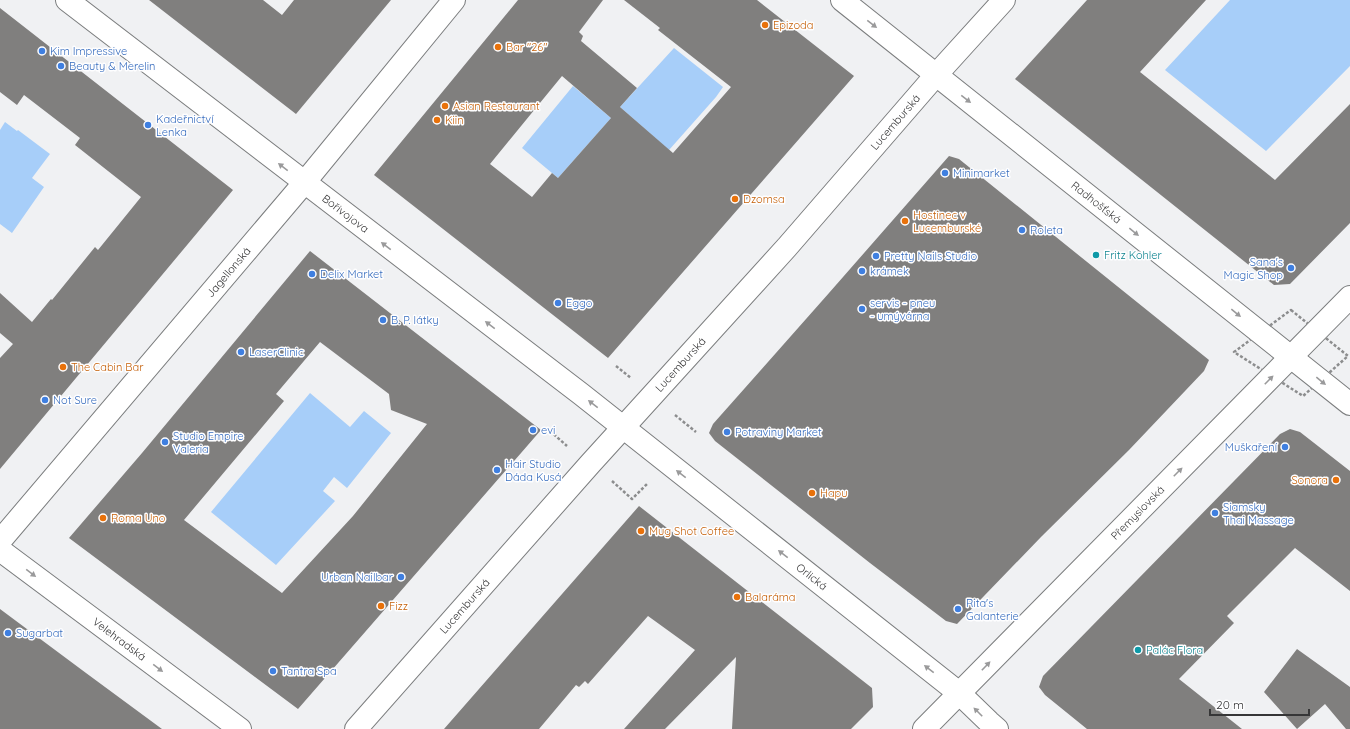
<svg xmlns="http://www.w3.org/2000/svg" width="1350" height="729" font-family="Quicksand,sans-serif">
<rect width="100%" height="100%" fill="#f0f1f3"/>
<path fill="#a7cef9" d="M 1230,0 L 1350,0 L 1350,66 L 1266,151 L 1165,70 Z
M 674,48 L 723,87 L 716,97 L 669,150 L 620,107 Z
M 573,86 L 611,118 L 558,178 L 522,148 Z
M 5,122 L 17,131 L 18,130 L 50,154 L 32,178 L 44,187 L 12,233 L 0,224 L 0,130 Z
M 310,393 L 350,427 L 364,411 L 391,433 L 347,488 L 334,477 L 323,491 L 335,501 L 276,565 L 211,512 Z"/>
<path fill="#807f7e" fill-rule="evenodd" d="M 149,0 L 263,0 L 282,15 L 294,0 L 391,0 L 296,114 Z
M 518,0 L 603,0 L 579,32 L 583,36 L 581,41 L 637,88 L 620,107 L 673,153 L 731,87 L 658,30 L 660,28 L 624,0 L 757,0 L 854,76 L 608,358 L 374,175 ZM 562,76 L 611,118 L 558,178 L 552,173 L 532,197 L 490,164 Z
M 1087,0 L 1206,0 L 1140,72 L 1275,180 L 1350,104 L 1350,223 L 1290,284 L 1274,285 L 1015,79 Z
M 0,8 L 233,190 L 0,469 L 0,358 L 13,344 L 0,333 L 0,293 L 32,322 L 51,299 L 52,300 L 95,247 L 98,250 L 141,197 L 75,145 L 80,138 L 24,95 L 17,105 L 0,92 Z
M 949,156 L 959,159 L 1209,360 L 1204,371 L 1129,450 L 1041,537 L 957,624 L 946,621 L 870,563 L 715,441 L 709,433 L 713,424 L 829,293 Z
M 310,251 L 541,430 L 298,709 L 69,538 L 142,453 ZM 320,342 L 389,394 L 391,410 L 427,424 L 353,516 L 282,593 L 184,520 L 284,401 L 276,394 Z
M 1290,429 L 1300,432 L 1350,471 L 1350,591 L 1295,548 L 1227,616 L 1234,623 L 1179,679 L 1242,729 L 1087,729 L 1045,695 L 1039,687 L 1043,676 L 1280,434 Z
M 639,506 L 872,688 L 873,707 L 851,729 L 732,729 L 736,657 L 665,729 L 624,729 L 695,650 L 648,616 L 588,684 L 585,681 L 579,687 L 576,685 L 539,729 L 444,729 Z
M 0,609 L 86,673 L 162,729 L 0,729 Z
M 1297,649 L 1350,687 L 1350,729 L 1346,729 L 1325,704 L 1297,729 L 1264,692 Z"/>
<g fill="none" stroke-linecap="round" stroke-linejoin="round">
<defs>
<g id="minor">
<path id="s1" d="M 67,0 L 581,394 L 959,693 L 989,722 L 997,729"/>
<path id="s2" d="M 842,0 L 1350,404"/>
<path id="s3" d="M 0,541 L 304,183 L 454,0"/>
<path id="s4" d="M 0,550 L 240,729"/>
<path id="s5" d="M 356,729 L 590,464 L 787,247 L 936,75 L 1004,0"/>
<path id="s6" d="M 924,729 L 1350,297"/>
</g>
</defs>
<use href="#minor" stroke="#7b7d7e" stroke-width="24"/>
<path stroke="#8c8d8e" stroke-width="2.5" stroke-dasharray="3 2" stroke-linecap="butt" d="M 1291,310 L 1348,356 L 1303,396 L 1234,352 Z
M 616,366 L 631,378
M 675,415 L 696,432
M 550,431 L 567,446
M 612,481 L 632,499 L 647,484"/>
<use href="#minor" stroke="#fff" stroke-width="22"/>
</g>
<defs><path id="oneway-solid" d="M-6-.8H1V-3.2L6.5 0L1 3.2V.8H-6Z"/></defs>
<g fill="#9a9a9b">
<use href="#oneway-solid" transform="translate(872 24) rotate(38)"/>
<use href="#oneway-solid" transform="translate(966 99) rotate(38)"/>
<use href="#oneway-solid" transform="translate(283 167) rotate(-142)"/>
<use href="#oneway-solid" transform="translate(1134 232) rotate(39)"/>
<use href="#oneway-solid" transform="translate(386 246) rotate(-143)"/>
<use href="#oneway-solid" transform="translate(1236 313) rotate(39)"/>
<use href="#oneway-solid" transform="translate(490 325) rotate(-143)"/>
<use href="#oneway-solid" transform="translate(1269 380) rotate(-45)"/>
<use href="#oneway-solid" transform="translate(1321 381) rotate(39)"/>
<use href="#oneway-solid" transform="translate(593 404) rotate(-142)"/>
<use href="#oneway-solid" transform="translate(1178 472) rotate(-45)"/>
<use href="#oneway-solid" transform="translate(681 474) rotate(-142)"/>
<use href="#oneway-solid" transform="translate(783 554) rotate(-142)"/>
<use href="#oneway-solid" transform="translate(31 573) rotate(37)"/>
<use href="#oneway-solid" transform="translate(986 666) rotate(-46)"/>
<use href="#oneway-solid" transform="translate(158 668) rotate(37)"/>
<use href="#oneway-solid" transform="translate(929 669) rotate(-142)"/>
<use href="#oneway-solid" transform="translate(978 712) rotate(-135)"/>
</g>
<g fill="#e8710a" stroke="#fefeff" stroke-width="1.5">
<circle cx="765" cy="25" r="4"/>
<circle cx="498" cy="47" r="4"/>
<circle cx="445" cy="106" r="4"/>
<circle cx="437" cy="120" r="4"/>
<circle cx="735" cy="199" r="4"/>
<circle cx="905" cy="221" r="4"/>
<circle cx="63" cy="367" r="4"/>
<circle cx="1336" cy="480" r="4"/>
<circle cx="812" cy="493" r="4"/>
<circle cx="103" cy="518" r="4"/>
<circle cx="641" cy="531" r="4"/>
<circle cx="737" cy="597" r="4"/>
<circle cx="381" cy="606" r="4"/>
</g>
<g fill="#3f7fe0" stroke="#fefeff" stroke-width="1.5">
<circle cx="42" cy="51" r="4"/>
<circle cx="61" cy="66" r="4"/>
<circle cx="148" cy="125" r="4"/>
<circle cx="945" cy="173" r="4"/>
<circle cx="1022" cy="230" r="4"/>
<circle cx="876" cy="256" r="4"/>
<circle cx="1291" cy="268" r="4"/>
<circle cx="862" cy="271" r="4"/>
<circle cx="312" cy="274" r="4"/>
<circle cx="558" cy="303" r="4"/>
<circle cx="862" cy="309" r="4"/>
<circle cx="383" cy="320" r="4"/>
<circle cx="241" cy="352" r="4"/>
<circle cx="45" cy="400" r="4"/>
<circle cx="533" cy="430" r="4"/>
<circle cx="727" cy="432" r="4"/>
<circle cx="165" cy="442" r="4"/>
<circle cx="1285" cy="447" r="4"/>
<circle cx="497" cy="470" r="4"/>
<circle cx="1215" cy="513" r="4"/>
<circle cx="401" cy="577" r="4"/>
<circle cx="958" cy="609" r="4"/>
<circle cx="8" cy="633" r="4"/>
<circle cx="273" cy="671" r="4"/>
</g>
<g fill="#0f9aa8" stroke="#fefeff" stroke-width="1.5">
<circle cx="1096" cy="255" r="4"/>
<circle cx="1138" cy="650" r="4"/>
</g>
<g text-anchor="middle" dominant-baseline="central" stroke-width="3" stroke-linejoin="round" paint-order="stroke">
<g font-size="11" fill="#c56008" stroke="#fefeff" text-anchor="start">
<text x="773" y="25">Epizoda</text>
<text x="506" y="47">Bar "26"</text>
<text x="453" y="106">Asian Restaurant</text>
<text x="445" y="120">Kiin</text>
<text x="743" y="199">Dzomsa</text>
<text x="913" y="215">Hostinec v<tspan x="913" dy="13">Lucemburské</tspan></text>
<text x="71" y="367">The Cabin Bar</text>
<text x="1328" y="480" text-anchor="end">Sonora</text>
<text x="820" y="493">Hapu</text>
<text x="111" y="518">Roma Uno</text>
<text x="649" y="531">Mug Shot Coffee</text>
<text x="745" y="597">Balaráma</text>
<text x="389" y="606">Fizz</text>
</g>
<g font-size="11" fill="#366cbe" stroke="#fefeff" text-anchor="start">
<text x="50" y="51">Kim Impressive</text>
<text x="69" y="66">Beauty &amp; Merelin</text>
<text x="156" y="119">Kadeřnictví<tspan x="156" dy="13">Lenka</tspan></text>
<text x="953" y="173">Minimarket</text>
<text x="1030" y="230">Roleta</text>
<text x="884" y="256">Pretty Nails Studio</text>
<text x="1283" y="262" text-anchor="end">Sana's<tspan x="1283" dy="13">Magic Shop</tspan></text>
<text x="870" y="271">krámek</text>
<text x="320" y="274">Delix Market</text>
<text x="566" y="303">Eggo</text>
<text x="870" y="303">servis - pneu<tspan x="870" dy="13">- umývárna</tspan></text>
<text x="391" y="320">B. P. látky</text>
<text x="249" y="352">LaserClinic</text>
<text x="53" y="400">Not Sure</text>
<text x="541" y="430">evi</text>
<text x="735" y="432">Potraviny Market</text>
<text x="173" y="436">Studio Empire<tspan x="173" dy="13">Valeria</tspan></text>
<text x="1277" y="447" text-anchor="end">Muškaření</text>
<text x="505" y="464">Hair Studio<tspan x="505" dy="13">Dáda Kusá</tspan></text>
<text x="1223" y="507">Siamsky<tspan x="1223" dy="13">Thai Massage</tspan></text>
<text x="393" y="577" text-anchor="end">Urban Nailbar</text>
<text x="966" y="603">Rita's<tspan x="966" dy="13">Galanterie</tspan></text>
<text x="16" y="633">Sugarbat</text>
<text x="281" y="671">Tantra Spa</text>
</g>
<g font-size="11" fill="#363637" stroke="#fefeff">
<text stroke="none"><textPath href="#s5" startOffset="812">Lucemburská</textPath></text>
<text stroke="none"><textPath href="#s2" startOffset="325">Radhošťská</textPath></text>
<text stroke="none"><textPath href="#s1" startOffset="351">Bořivojova</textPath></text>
<text stroke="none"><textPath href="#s3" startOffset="353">Jagellonská</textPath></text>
<text stroke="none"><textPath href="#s5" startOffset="488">Lucemburská</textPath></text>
<text stroke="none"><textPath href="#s6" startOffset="304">Přemyslovská</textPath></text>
<text stroke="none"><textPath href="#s1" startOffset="942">Orlická</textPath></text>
<text stroke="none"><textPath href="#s5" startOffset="164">Lucemburská</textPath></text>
<text stroke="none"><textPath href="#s4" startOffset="149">Velehradská</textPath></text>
</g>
<g font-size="11" fill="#0d838f" stroke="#fefeff" text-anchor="start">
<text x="1104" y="255">Fritz Kohler</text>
<text x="1146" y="650">Palác Flora</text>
</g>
</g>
<path d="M1210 709v6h99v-6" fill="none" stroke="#363637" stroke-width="2"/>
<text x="1216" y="709" font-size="12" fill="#363637" stroke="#fefeff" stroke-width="3" paint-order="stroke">20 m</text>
</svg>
